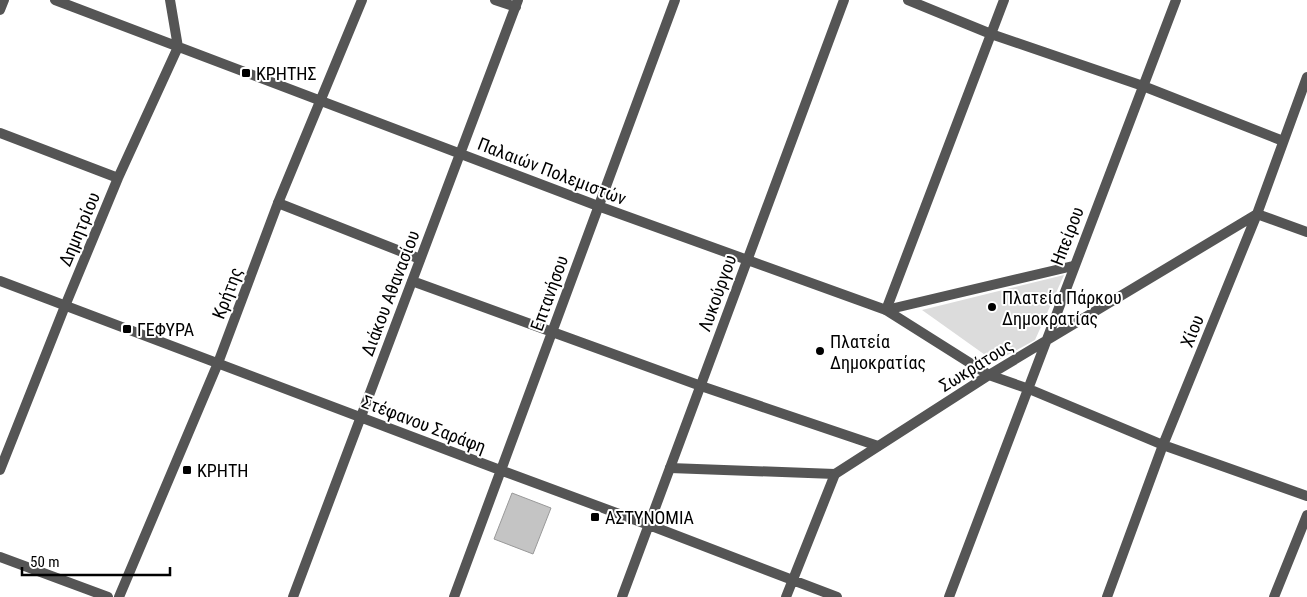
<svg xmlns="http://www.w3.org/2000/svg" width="1307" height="597" font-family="'Roboto Condensed',sans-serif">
<rect width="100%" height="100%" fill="#fff"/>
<path fill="#dcdcdc" d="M 1064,275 L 1035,340 L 995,362 L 922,310 Z"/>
<path fill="#c4c4c4" stroke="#999" d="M 512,493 L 551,508 L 533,554 L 494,539 Z"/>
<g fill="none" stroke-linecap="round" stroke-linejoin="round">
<path stroke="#555" stroke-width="10" d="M 278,203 L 420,259
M 886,310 L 1073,266
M 701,386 L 878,446
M 670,468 L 835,474"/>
<path stroke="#555" stroke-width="10" d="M 55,0 L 598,206 L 886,310 L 989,375 L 1029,389 L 1163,445 L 1307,496
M 495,0 L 516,7
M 908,0 L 991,34 L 1143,86 L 1283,141
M 0,10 L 4,0
M 0,133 L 118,178
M 1257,214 L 1307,232
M 0,281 L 500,470 L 649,525 L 837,597
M 412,281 L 701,386
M 886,310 L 1004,0
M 0,470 L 65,306 L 118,178 L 178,47 L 170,0
M 0,557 L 108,597
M 119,597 L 218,363 L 278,203 L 362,0
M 293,597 L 518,0
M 454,597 L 675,0
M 622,597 L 844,0
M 786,597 L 835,474 L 989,375 L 1257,214
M 949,597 L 1176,0
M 1107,597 L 1163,445 L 1257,214 L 1307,77
M 1274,597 L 1307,515"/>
</g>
<g fill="#000" stroke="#fff" stroke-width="2">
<rect x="241" y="68" width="10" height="10" rx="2.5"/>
<circle cx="992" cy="307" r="5"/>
<rect x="122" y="324" width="10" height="10" rx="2.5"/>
<circle cx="820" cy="351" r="5"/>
<rect x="182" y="465" width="10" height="10" rx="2.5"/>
<rect x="590" y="512" width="10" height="10" rx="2.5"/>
</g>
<g text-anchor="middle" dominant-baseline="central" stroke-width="4" stroke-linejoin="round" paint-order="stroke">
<g font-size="18" fill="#000" stroke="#fff" text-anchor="start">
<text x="256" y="73">ΚΡΗΤΗΣ</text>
<text x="1002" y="297">Πλατεία Πάρκου<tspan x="1002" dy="21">Δημοκρατίας</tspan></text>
<text x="137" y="329">ΓΕΦΥΡΑ</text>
<text x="830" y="341">Πλατεία<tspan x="830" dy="21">Δημοκρατίας</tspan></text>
<text x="197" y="470">ΚΡΗΤΗ</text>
<text x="605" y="517">ΑΣΤΥΝΟΜΙΑ</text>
</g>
<g font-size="18" fill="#000" stroke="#fff">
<text transform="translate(552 171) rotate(21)">Παλαιών Πολεμιστών</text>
<text transform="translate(79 229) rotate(-67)">Δημητρίου</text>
<text transform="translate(1067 236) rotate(-69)">Ηπείρου</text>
<text transform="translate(227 293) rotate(-69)">Κρήτης</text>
<text transform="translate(390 293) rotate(-69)">Διάκου Αθανασίου</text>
<text transform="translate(549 293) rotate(-70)">Επτανήσου</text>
<text transform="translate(717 293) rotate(-70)">Λυκούργου</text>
<text transform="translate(1192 331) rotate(-68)">Χίου</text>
<text transform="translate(976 365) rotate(-32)">Σωκράτους</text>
<text transform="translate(424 424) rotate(21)">Στέφανου Σαράφη</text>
</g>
</g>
<path d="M22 567v8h148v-8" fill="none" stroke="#000000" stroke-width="2.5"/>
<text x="30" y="567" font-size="15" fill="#000000" stroke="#ffffff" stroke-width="4" paint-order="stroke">50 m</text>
</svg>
